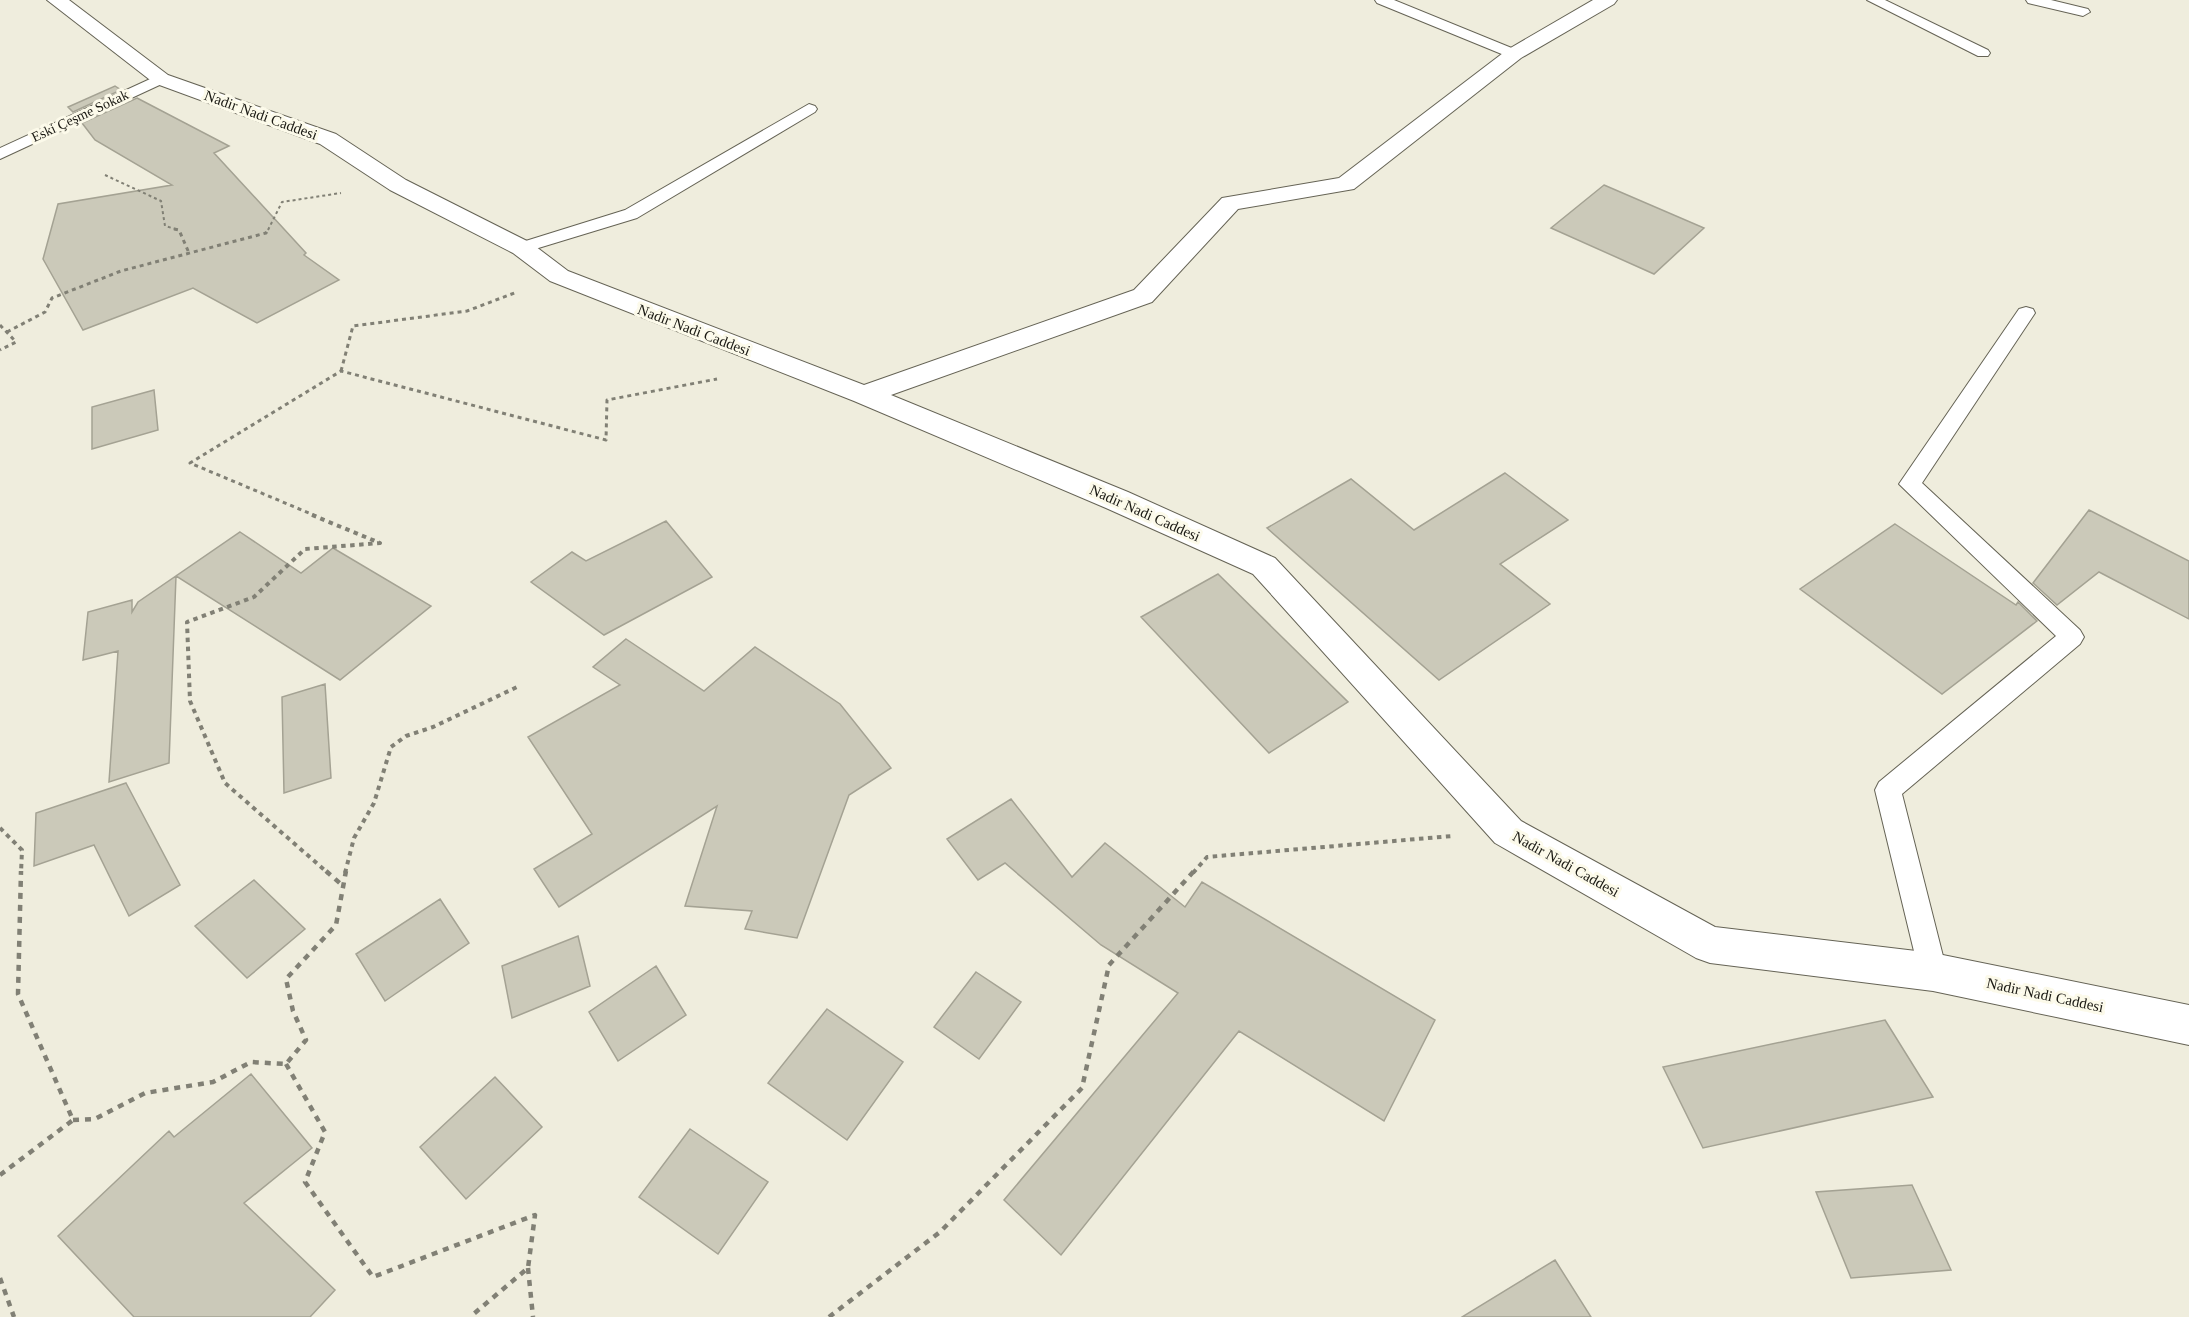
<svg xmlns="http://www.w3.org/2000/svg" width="2189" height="1317" font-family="'Times New Roman',serif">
<rect width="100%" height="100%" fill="#efeddd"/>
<path fill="#cbc9b9" stroke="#a4a293" stroke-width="1.5" d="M 115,86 L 121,90 L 73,112 L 68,107 Z
M 137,98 L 229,146 L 214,153 L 306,253 L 304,255 L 339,280 L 257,323 L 193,288 L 83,330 L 43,259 L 58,204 L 172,185 L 95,140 L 82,123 Z
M 1604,185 L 1704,228 L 1654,274 L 1551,228 Z
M 154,390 L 158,430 L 92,449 L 92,407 Z
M 1505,473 L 1568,520 L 1500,564 L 1550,604 L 1439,680 L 1267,528 L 1351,479 L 1414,530 Z
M 2089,510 L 2189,561 L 2189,619 L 2099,572 L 2057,605 L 2033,583 Z
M 666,521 L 712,577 L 604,635 L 531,582 L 572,552 L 586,561 Z
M 1895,524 L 2016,605 L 2018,602 L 2037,621 L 1942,694 L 1800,589 Z
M 240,532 L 301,573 L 333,548 L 431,606 L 340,680 L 176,576 Z
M 1218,574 L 1348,702 L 1269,753 L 1141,617 Z
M 176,576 L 169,763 L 109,782 L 118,651 L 83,660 L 88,612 L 132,600 L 132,612 L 138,602 Z
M 626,639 L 704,691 L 755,647 L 840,704 L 891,768 L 849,795 L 797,938 L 745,929 L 752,911 L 685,906 L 717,806 L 559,907 L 534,869 L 592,834 L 528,737 L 620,685 L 593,667 Z
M 325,684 L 331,778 L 284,793 L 282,697 Z
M 126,783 L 180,885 L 129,916 L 94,845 L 34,866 L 36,813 Z
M 1011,799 L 1072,877 L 1105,843 L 1185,907 L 1202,882 L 1435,1020 L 1384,1121 L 1239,1031 L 1061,1255 L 1004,1200 L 1178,993 L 1101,945 L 1005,863 L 978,880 L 947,839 Z
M 254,880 L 305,929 L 247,978 L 195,926 Z
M 440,899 L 469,943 L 385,1001 L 356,954 Z
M 578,936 L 590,986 L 512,1018 L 502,966 Z
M 656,966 L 686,1015 L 618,1061 L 589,1012 Z
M 976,972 L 1021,1002 L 979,1059 L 934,1027 Z
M 827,1009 L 903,1062 L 847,1140 L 768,1083 Z
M 1885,1020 L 1933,1097 L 1703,1148 L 1663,1067 Z
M 251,1074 L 312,1148 L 244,1203 L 335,1290 L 310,1317 L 134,1317 L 58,1236 L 169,1131 L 174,1137 Z
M 495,1077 L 542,1127 L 466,1199 L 420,1147 Z
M 690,1129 L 768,1182 L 718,1254 L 639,1197 Z
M 1912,1185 L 1951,1270 L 1851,1278 L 1816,1192 Z
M 1555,1260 L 1591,1317 L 1462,1317 Z"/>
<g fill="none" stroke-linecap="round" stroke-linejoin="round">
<defs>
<path id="lane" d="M 1375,0 L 1394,0 L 1519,51 L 1521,54 L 1514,58 L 1509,57 L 1377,3 Z
M 1867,0 L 1885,0 L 1988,50 L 1990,53 L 1988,56 L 1978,56 Z
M 2026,0 L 2051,0 L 2088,9 L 2090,12 L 2083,16 L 2028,3 Z
M 161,74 L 166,76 L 169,79 L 166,82 L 0,159 L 0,148 Z
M 809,104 L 815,106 L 817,109 L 815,112 L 637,218 L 522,253 L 516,252 L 513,248 L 516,244 L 625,210 Z
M 2026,307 L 2033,309 L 2035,313 L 1922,483 L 2080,630 L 2084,637 L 2080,644 L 1902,794 L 1947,972 L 1943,982 L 1933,986 L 1923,982 L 1919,972 L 1875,790 L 1879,782 L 2056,636 L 1899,484 L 2019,309 Z"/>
<path id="secondary" d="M 47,0 L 69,0 L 168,75 L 336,134 L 406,180 L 531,243 L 568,271 L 864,385 L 1134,290 L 1222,198 L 1339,178 L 1507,50 L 1593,0 L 1617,0 L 1614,4 L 1521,58 L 1354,189 L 1238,209 L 1152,302 L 891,395 L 1128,492 L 1275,558 L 1521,821 L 1715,927 L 1933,953 L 2189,1005 L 2189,1045 L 1933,991 L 1710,963 L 1696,958 L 1495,843 L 1253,574 L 1106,508 L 854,401 L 550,281 L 513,253 L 390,190 L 320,144 L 154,83 Z"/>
</defs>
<use href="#lane" stroke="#656355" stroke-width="2"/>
<use href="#secondary" stroke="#656355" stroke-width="2"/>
<path stroke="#818075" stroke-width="2" stroke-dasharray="3 3" stroke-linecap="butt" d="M 105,175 L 161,201 L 165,226 L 179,230
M 268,230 L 282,202 L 341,193"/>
<path stroke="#818075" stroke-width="3" stroke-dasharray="4 4" stroke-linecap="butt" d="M 174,229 L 179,230 L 189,253
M 0,325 L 16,342 L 0,350
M 7,332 L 45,312 L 52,298 L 121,271 L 266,233 L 268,229
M 341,371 L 353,326 L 467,311 L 517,292
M 316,516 L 190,463 L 341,371 L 606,440 L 607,400 L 717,379"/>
<path stroke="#818075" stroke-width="4" stroke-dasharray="4.5 4.5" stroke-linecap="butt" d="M 312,515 L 380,543 L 305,549 L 254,597 L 187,622 L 190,701 L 225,783 L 328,873
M 0,828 L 22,850 L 21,873
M 345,873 L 354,838 L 374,803 L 391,747 L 406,736 L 433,727 L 517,687
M 1193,873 L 1207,857 L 1452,836"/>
<path stroke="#818075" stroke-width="4.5" stroke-dasharray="6 6" stroke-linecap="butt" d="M 326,871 L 342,885
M 286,1064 L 325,1132 L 305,1182 L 373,1277 L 535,1215 L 528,1268 L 470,1317
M 73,1120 L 95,1119 L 145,1093 L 213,1082 L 251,1062 L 286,1064 L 306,1040 L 293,1011 L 286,979 L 336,925 L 346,871
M 0,1175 L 73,1120 L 18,994 L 21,871
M 528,1268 L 533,1317
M 0,1278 L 14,1317
M 829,1317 L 940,1232 L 1082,1088 L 1109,965 L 1194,871"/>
<use href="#lane" fill="#fff" fill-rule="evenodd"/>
<use href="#secondary" fill="#fff" fill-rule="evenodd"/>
</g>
<g text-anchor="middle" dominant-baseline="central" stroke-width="6" stroke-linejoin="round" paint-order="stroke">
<g font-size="14" fill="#1a1913" stroke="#fcfaea">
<text transform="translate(80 116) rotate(-25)">Eski Çeşme Sokak</text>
</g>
<g font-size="15" fill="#1a1913" stroke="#fcfaea">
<text transform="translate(261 115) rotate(20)">Nadir Nadi Caddesi</text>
<text transform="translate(694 330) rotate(21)">Nadir Nadi Caddesi</text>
<text transform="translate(1145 513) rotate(24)">Nadir Nadi Caddesi</text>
<text transform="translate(1566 864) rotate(29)">Nadir Nadi Caddesi</text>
<text transform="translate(2045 995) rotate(12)">Nadir Nadi Caddesi</text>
</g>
</g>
</svg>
